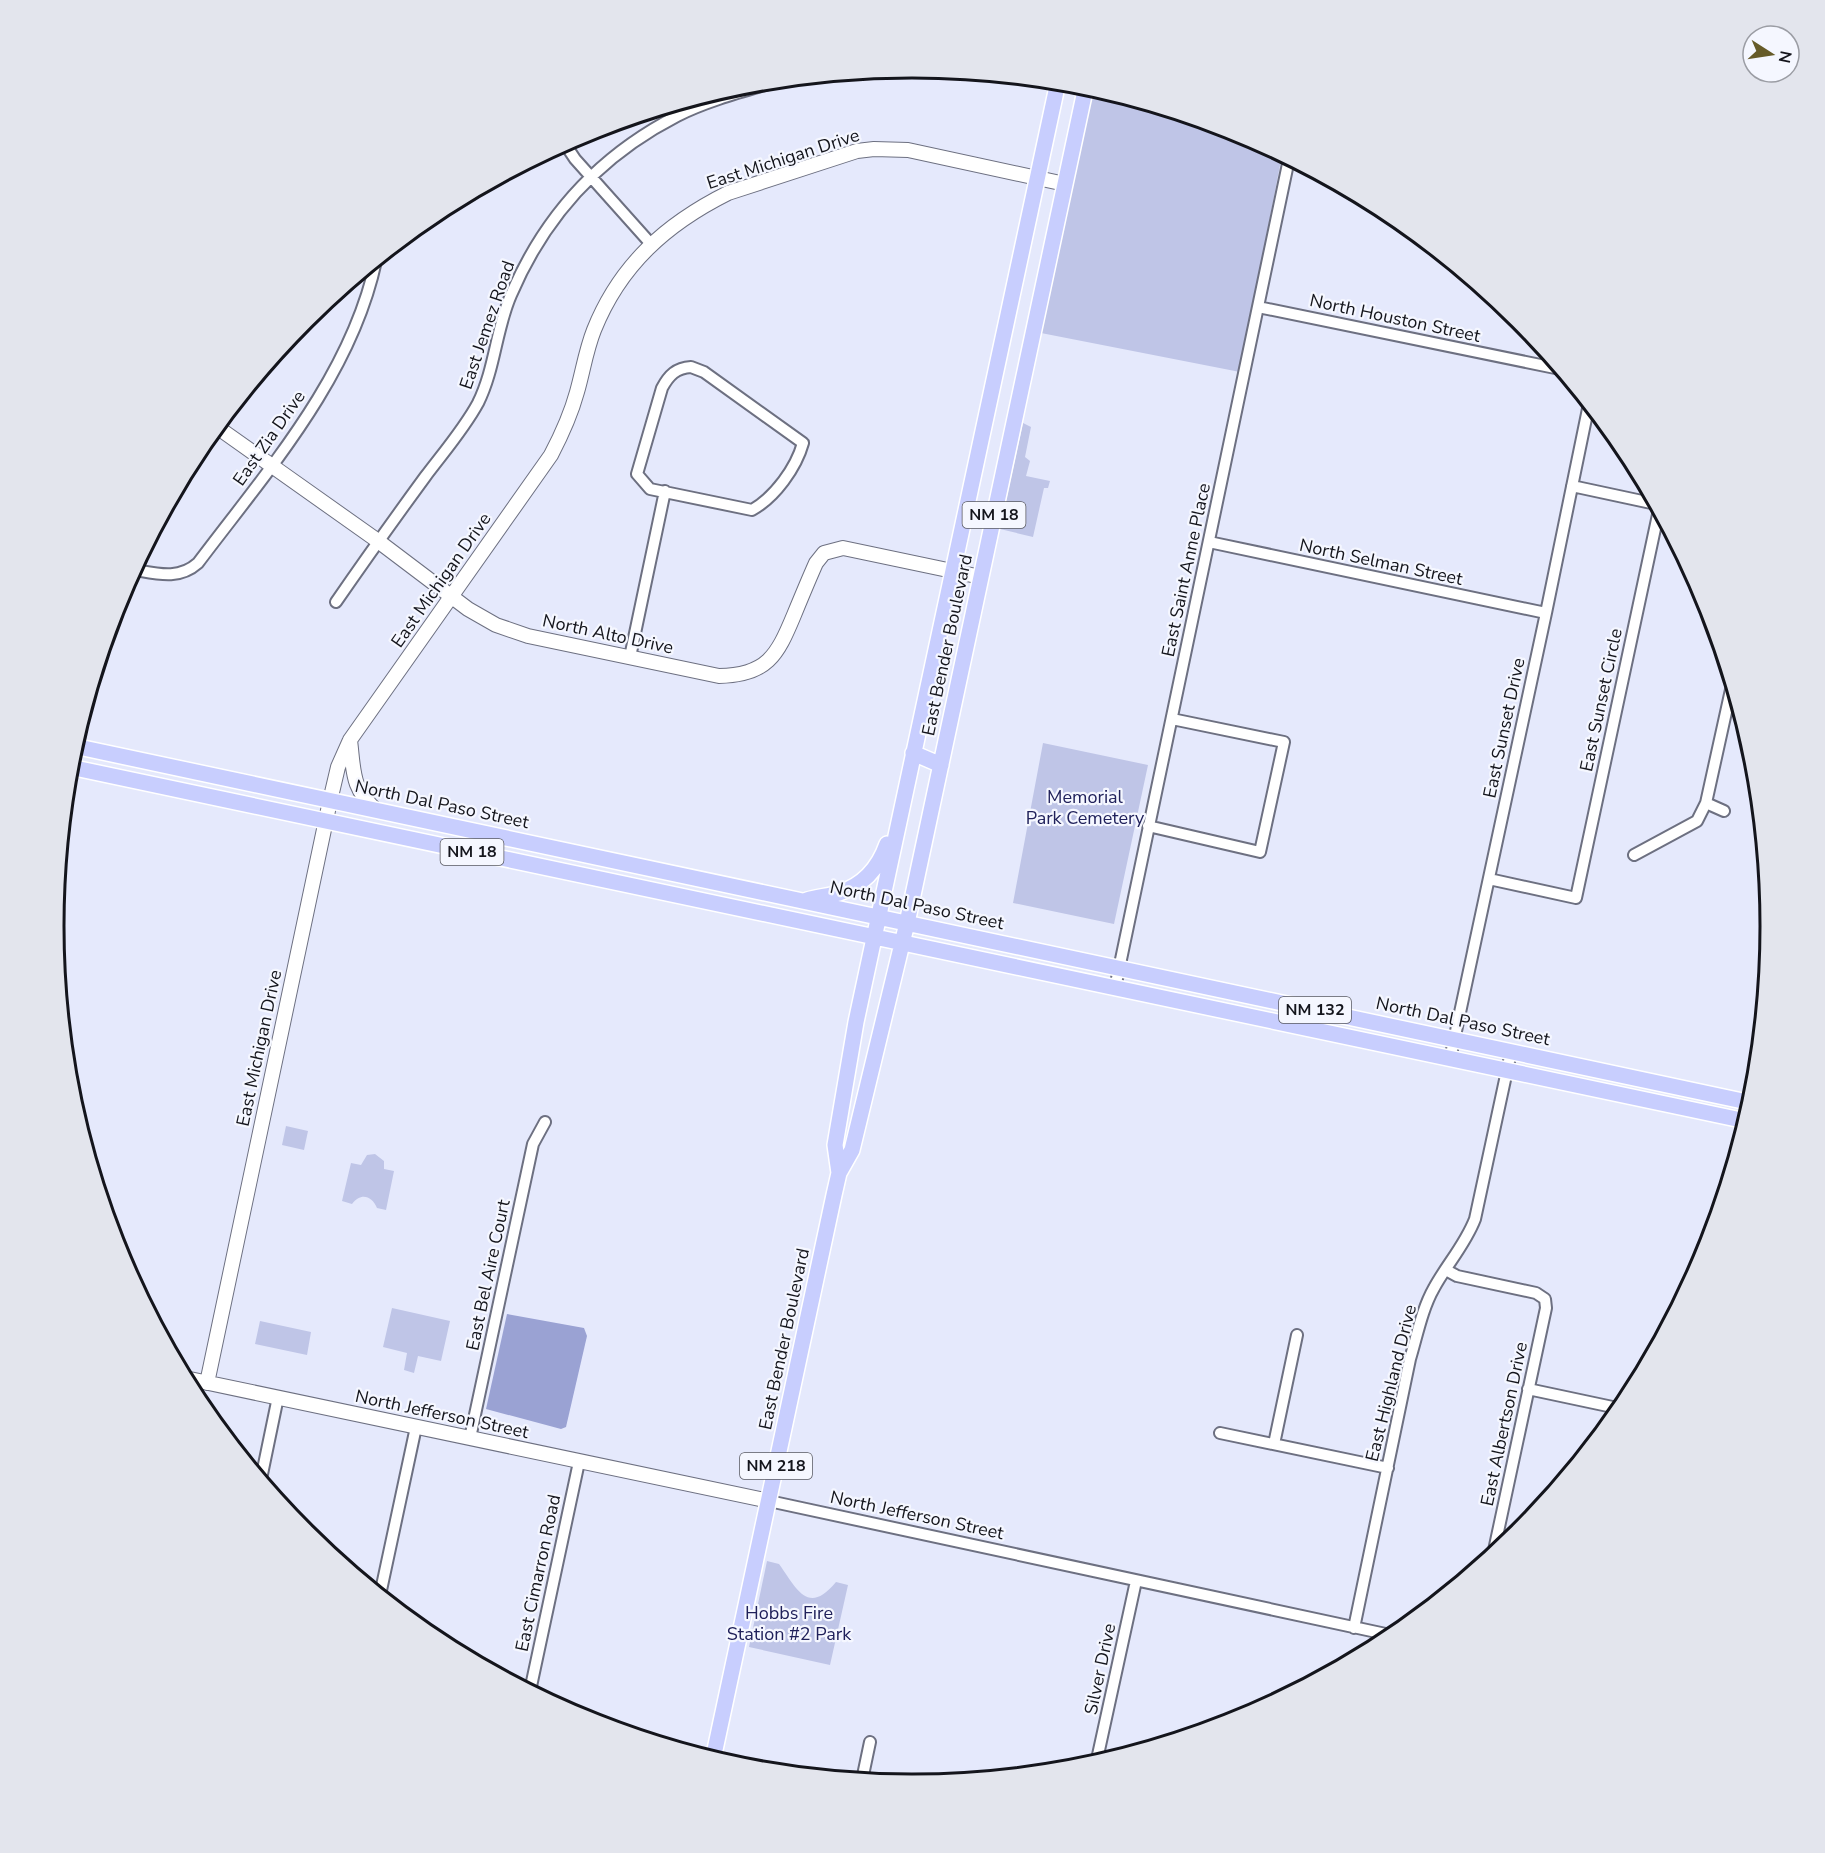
<svg xmlns="http://www.w3.org/2000/svg" width="1825" height="1853" font-family="'Nunito Sans',sans-serif">
<rect width="100%" height="100%" fill="#e5e9fc"/>
<path fill="#bfc5e7" d="M 1093,88 L 1241,133 L 1282,155 L 1240,372 L 1041,333 Z
M 1023,423 L 1031,427 L 1025,457 L 1030,461 L 1026,476 L 1050,481 L 1048,488 L 1044,488 L 1033,537 L 1000,529 Z
M 1043,743 L 1148,765 L 1114,924 L 1013,903 Z
M 286,1126 L 308,1131 L 304,1150 L 282,1145 Z
M 375,1154 L 384,1161 L 384,1169 L 394,1171 L 386,1210 L 377,1208 C 372,1196 361,1192 352,1204 L 342,1201 L 351,1163 L 361,1165 L 367,1155 Z
M 392,1308 L 450,1321 L 441,1361 L 418,1356 L 414,1373 L 404,1370 L 407,1353 L 383,1347 Z
M 260,1321 L 311,1332 L 307,1355 L 255,1344 Z
M 767,1561 L 779,1564 C 797,1589 808,1616 836,1582 L 848,1585 L 830,1665 L 749,1647 Z"/>
<path fill="#9aa2d3" d="M 507,1314 L 584,1328 L 587,1336 L 566,1427 L 561,1429 L 486,1409 Z"/>
<g fill="none" stroke-linecap="round" stroke-linejoin="round">
<defs>
<path id="street" d="M 565,144 L 575,159 L 651,244
M 1258,307 L 1560,369
M 691,367 L 704,372 L 803,443 C 796,468 775,497 752,510 L 650,489 L 637,474 L 662,388 C 669,375 676,368 691,367 Z
M 1572,486 L 1656,504
M 1209,542 L 1546,613
M 135,570 C 158,574 179,580 198,563 C 268,470 351,377 376,261
M 336,602 C 365,560 395,518 425,477 C 443,453 464,429 478,403 C 495,369 496,329 511,295 C 545,215 599,156 677,116 C 709,100 745,91 779,81
M 630,657 L 665,491
M 1724,811 L 1706,803 L 1732,685
M 1148,826 L 1260,852 L 1284,742 L 1172,719
M 1634,855 L 1697,821 L 1706,803
M 1489,879 L 1576,898 L 1659,510
M 1115,988 L 1289,159
M 1450,1059 L 1546,613 L 1589,404
M 1446,1270 L 1457,1276 L 1536,1293 L 1545,1299 L 1546,1308 L 1493,1555
M 1528,1389 L 1622,1409
M 1220,1433 L 1388,1468
M 470,1438 L 533,1144 L 545,1122
M 1274,1444 L 1297,1335
M 261,1479 L 278,1397
M 769,1501 L 1395,1636
M 380,1595 L 416,1427
M 1354,1628 L 1410,1359 C 1417,1336 1422,1309 1434,1288 C 1447,1264 1465,1245 1475,1219 L 1511,1052
M 530,1691 L 579,1462
M 1096,1764 L 1136,1581
M 862,1780 L 870,1742"/>
<path id="secondary" d="M 217,427 L 378,541 L 468,609 L 496,625 L 528,636 L 719,676 C 767,675 777,656 794,615 C 801,598 808,581 816,563 L 824,553 L 843,548 L 981,577
M 350,740 C 354,772 351,788 377,811
M 185,1378 L 769,1501
M 207,1383 L 330,801 L 338,767 L 350,740 L 551,455 C 562,434 571,414 577,392 C 583,371 586,350 594,330 C 620,265 666,224 728,193 L 857,151 L 874,149 L 908,150 L 1065,184"/>
<path id="primary" d="M 74,746 L 1752,1103
M 913,753 L 941,765
M 70,767 L 1746,1121
M 807,900 C 817,897 829,896 839,893 C 864,885 879,867 887,844
M 839,1173 L 835,1145 L 856,1022 L 1058,82
M 713,1759 L 834,1195 L 839,1173 L 852,1150 L 907,923 L 1086,86"/>
</defs>
<use href="#street" stroke="#6d7081" stroke-width="14"/>
<use href="#secondary" stroke="#6d7081" stroke-width="16"/>
<use href="#primary" stroke="#fff" stroke-width="18"/>
<use href="#street" stroke="#fff" stroke-width="10"/>
<use href="#secondary" stroke="#fff" stroke-width="14"/>
<use href="#primary" stroke="#c8cefe" stroke-width="15"/>
</g>
<g text-anchor="middle" dominant-baseline="central" stroke-width="4.5" stroke-linejoin="round" paint-order="stroke">
<g fill="#f5f7ff" stroke="#585960" stroke-width="1.5">
<rect x="962.5" y="502" width="63" height="26" rx="4.5"/>
<rect x="440.5" y="839" width="63" height="26" rx="4.5"/>
<rect x="1279" y="997" width="72" height="26" rx="4.5"/>
<rect x="740" y="1453" width="72" height="26" rx="4.5"/>
</g>
<g font-size="16" font-weight="bold" fill="#14151c">
<text x="994" y="515">NM 18</text>
<text x="472" y="852">NM 18</text>
<text x="1315" y="1010">NM 132</text>
<text x="776" y="1466">NM 218</text>
</g>
<g font-size="18" fill="#14151c" stroke="#f5f7ff">
<text transform="translate(783 159) rotate(-18)">East Michigan Drive</text>
<text transform="translate(1395 318) rotate(12)">North Houston Street</text>
<text transform="translate(487 325) rotate(-71)">East Jemez Road</text>
<text transform="translate(269 438) rotate(-55)">East Zia Drive</text>
<text transform="translate(1381 562) rotate(12)">North Selman Street</text>
<text transform="translate(1186 570) rotate(-78)">East Saint Anne Place</text>
<text transform="translate(441 580) rotate(-55)">East Michigan Drive</text>
<text transform="translate(608 634) rotate(12)">North Alto Drive</text>
<text transform="translate(947 645) rotate(-78)">East Bender Boulevard</text>
<text transform="translate(1601 700) rotate(-78)">East Sunset Circle</text>
<text transform="translate(1504 728) rotate(-78)">East Sunset Drive</text>
<text transform="translate(442 804) rotate(12)">North Dal Paso Street</text>
<text transform="translate(917 905) rotate(12)">North Dal Paso Street</text>
<text transform="translate(1463 1021) rotate(12)">North Dal Paso Street</text>
<text transform="translate(259 1048) rotate(-78)">East Michigan Drive</text>
<text transform="translate(488 1275) rotate(-78)">East Bel Aire Court</text>
<text transform="translate(784 1339) rotate(-78)">East Bender Boulevard</text>
<text transform="translate(1391 1383) rotate(-76)">East Highland Drive</text>
<text transform="translate(442 1414) rotate(12)">North Jefferson Street</text>
<text transform="translate(1504 1424) rotate(-78)">East Albertson Drive</text>
<text transform="translate(917 1515) rotate(12)">North Jefferson Street</text>
<text transform="translate(538 1573) rotate(-78)">East Cimarron Road</text>
<text transform="translate(1100 1669) rotate(-78)">Silver Drive</text>
</g>
<g font-size="18" fill="#20215b" stroke="#f5f7ff">
<text x="1085" y="797">Memorial<tspan x="1085" dy="21">Park Cemetery</tspan></text>
<text x="789" y="1613">Hobbs Fire<tspan x="789" dy="21">Station #2 Park</tspan></text>
</g>
</g>
<path d="M0 0H1825V1853H0ZM64 926a848 848 0 1 1 1696 0a848 848 0 1 1-1696 0Z" fill="#e3e5ed" fill-rule="evenodd"/>
<path fill="none" stroke="#14151c" stroke-width="3" d="M64 926a848 848 0 1 1 1696 0a848 848 0 1 1-1696 0Z"/>
<g transform="translate(1771 54) rotate(102)"><circle r="28" fill="#f5f7ff" stroke="#9b9da4" stroke-width="1.5"/>
<path d="M0-4.5L10 22L0 15L-10 22Z" fill="#665b28"/>
<text y="-9" font-size="16" font-weight="bold" text-anchor="middle" fill="#14151c">N</text>
</g>
</svg>
